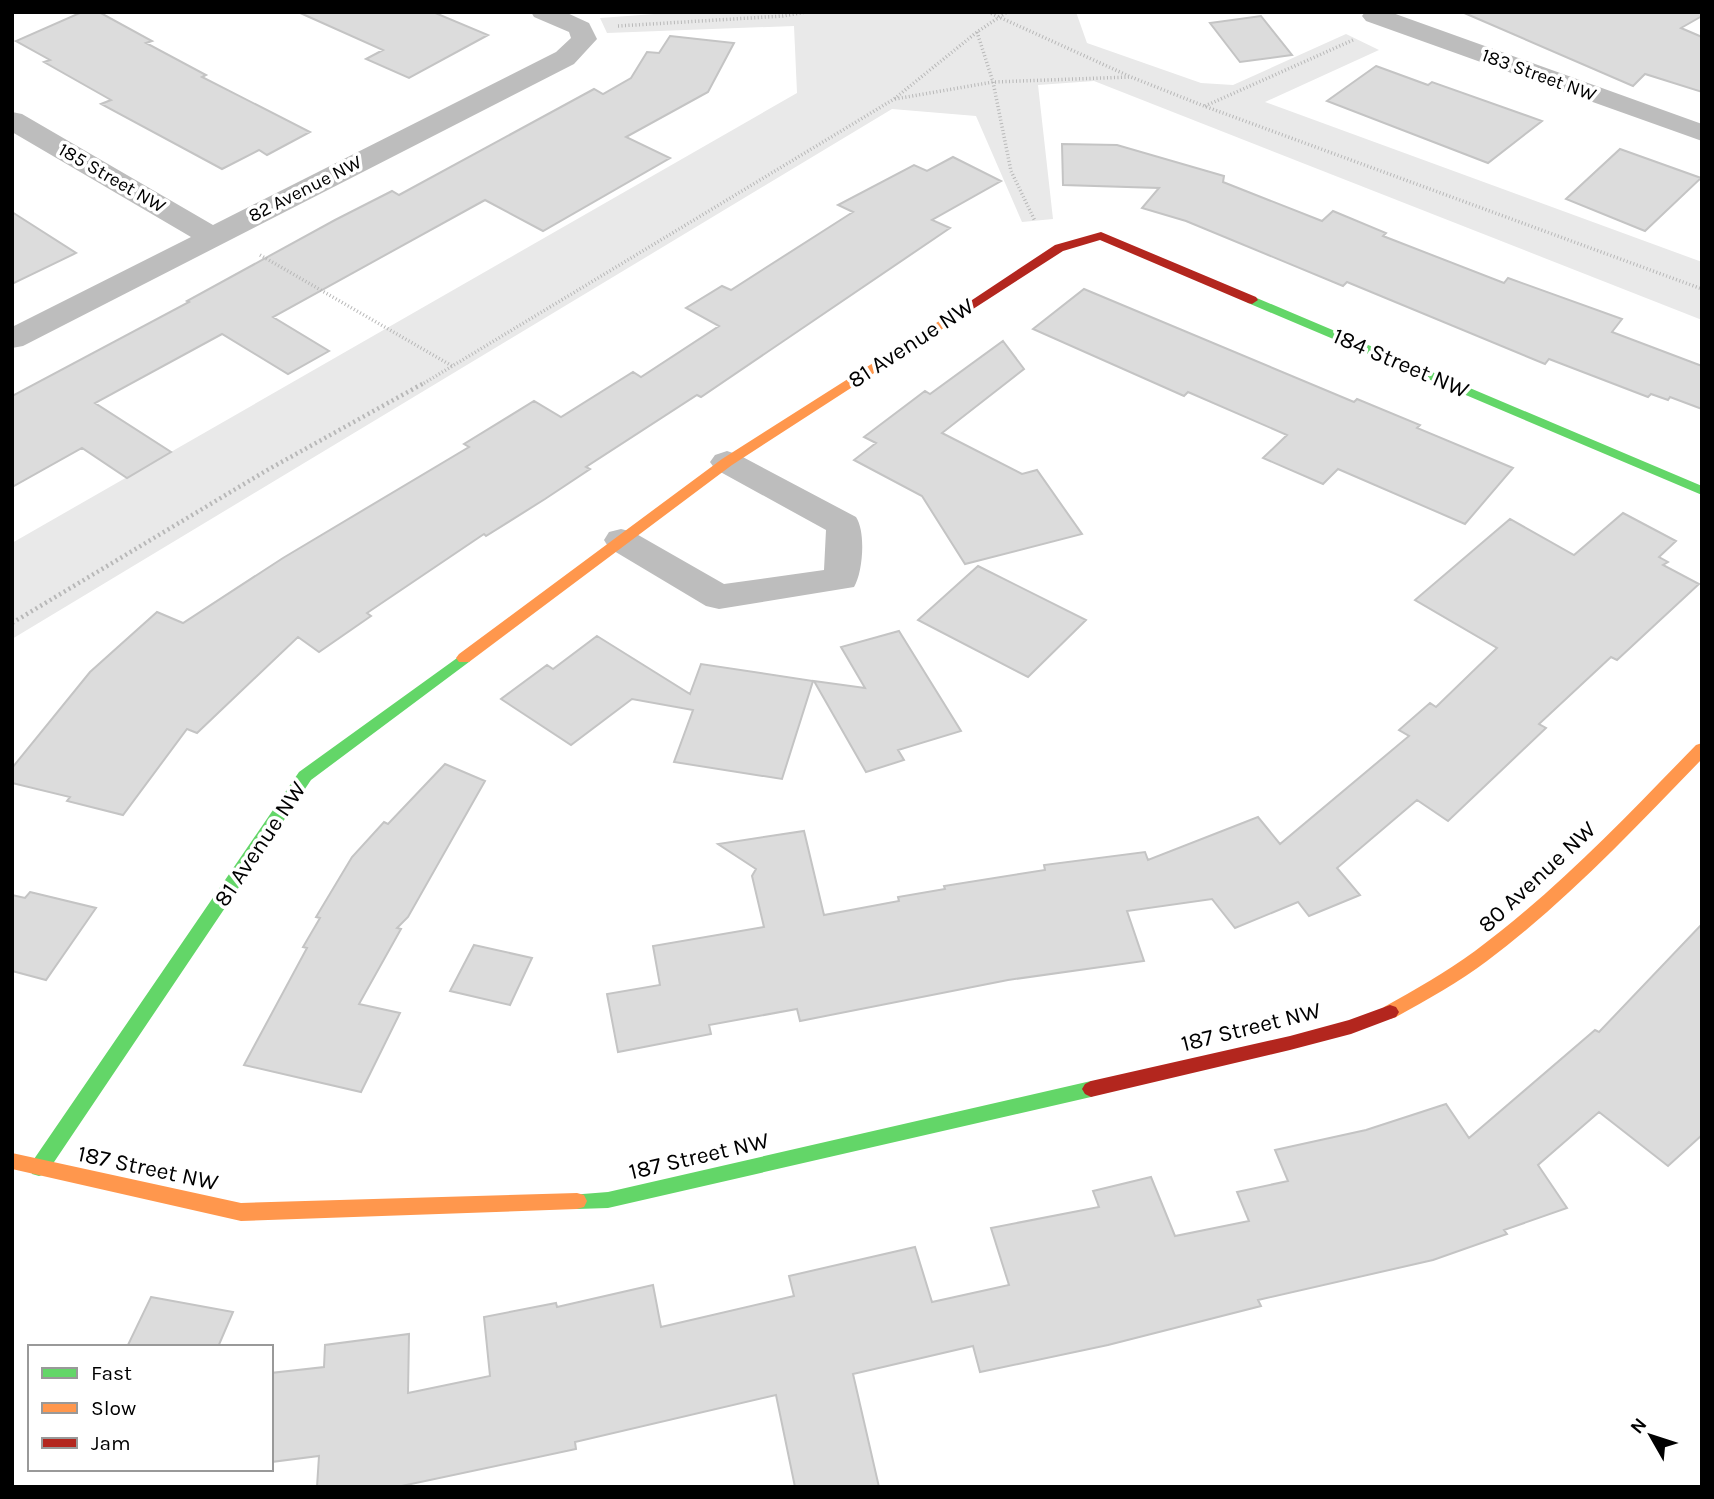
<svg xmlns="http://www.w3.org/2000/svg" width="1714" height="1499" font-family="Karla,sans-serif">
<rect width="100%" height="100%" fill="#fff"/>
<path fill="#e9e9e9" d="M 682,12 L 1076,12 L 1087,43 L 1201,83 L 1233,85 L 1346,34 L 1379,50 L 1265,102 L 1702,262 L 1702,320 L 1094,81 L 1038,85 L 1053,219 L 1022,222 L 976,116 L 892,109 L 12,639 L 12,543 L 797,93 L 794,26 L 607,33 L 600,18 Z"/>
<path fill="#dcdcdc" stroke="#c4c4c4" stroke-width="2" d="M 82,12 L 99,12 L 152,41 L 146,43 L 206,75 L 202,77 L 310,132 L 267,155 L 259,150 L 222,169 L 101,104 L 111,100 L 44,62 L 50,60 L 16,41 Z
M 298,12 L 433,12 L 488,35 L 409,78 L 366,59 L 383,50 Z
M 1462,12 L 1702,12 L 1702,16 L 1681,28 L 1702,37 L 1702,92 L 1645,74 L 1633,86 Z
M 1261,16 L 1292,55 L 1240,62 L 1210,23 Z
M 670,36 L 734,43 L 708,92 L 626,137 L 670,158 L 543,231 L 485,200 L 273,317 L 329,351 L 288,374 L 222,334 L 95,403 L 171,452 L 127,478 L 82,448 L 12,487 L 12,396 L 189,302 L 187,301 L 335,220 L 392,191 L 399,195 L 594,89 L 603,94 L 631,78 L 647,52 L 659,53 Z
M 1376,66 L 1428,85 L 1432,82 L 1542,121 L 1488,163 L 1327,101 Z
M 1062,144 L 1117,145 L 1224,176 L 1223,182 L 1322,221 L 1333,211 L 1386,233 L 1383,236 L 1504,283 L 1508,278 L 1622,319 L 1612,332 L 1702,366 L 1702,409 L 1670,397 L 1668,400 L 1651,394 L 1648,397 L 1549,359 L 1545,364 L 1347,282 L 1343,286 L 1186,221 L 1142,208 L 1159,188 L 1063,185 Z
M 1620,149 L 1701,178 L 1645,231 L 1566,199 Z
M 953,157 L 1001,181 L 932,220 L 950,228 L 701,397 L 697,395 L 586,467 L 590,469 L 545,499 L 486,536 L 484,534 L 367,613 L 371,616 L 319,652 L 298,637 L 197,733 L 187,729 L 123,815 L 67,801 L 70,797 L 12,783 L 12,768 L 90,672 L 157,612 L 183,623 L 283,558 L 469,447 L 464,444 L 534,401 L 561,417 L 633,372 L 641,377 L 719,326 L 686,308 L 722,286 L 731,290 L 853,212 L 838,205 L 914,165 L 927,171 Z
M 12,212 L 76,253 L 12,284 Z
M 1084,289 L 1354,402 L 1357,399 L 1420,425 L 1417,428 L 1513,468 L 1465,524 L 1338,469 L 1323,484 L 1263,458 L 1287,435 L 1188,392 L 1184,396 L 1033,329 Z
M 1003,341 L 1024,369 L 942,433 L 1022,474 L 1037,470 L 1082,534 L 965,564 L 922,496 L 854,460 L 876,443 L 864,437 L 925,391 L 930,394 Z
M 1623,513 L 1676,541 L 1659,557 L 1668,562 L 1663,565 L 1699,584 L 1617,660 L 1611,657 L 1539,724 L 1546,728 L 1448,821 L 1417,800 L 1337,868 L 1360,895 L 1309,916 L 1298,902 L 1235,928 L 1212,899 L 1127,911 L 1144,961 L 1008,980 L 800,1021 L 797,1009 L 709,1025 L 711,1034 L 618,1052 L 607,994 L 660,985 L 653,946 L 764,927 L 752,876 L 756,869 L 718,844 L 804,831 L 824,915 L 899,901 L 898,897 L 945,889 L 944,886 L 1045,870 L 1044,865 L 1145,852 L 1148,860 L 1258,817 L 1280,844 L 1409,736 L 1399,730 L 1430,703 L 1436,707 L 1497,648 L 1415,600 L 1510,519 L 1574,555 Z
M 978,566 L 1086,620 L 1028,677 L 918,620 Z
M 899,631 L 961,731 L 898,750 L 904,760 L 866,772 L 814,681 L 865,688 L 841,647 Z
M 597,636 L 690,694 L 701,664 L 813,681 L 782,779 L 674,762 L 693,710 L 632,699 L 571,745 L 501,699 L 547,665 L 553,669 Z
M 445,764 L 485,781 L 408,917 L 397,928 L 401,929 L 359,1004 L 400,1013 L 361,1092 L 244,1065 L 307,948 L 303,947 L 320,918 L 316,917 L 352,857 L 384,822 L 388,824 Z
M 30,892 L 96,908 L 46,980 L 12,971 L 12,895 L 25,898 Z
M 1702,924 L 1702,1135 L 1668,1166 L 1599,1112 L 1538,1165 L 1567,1208 L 1504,1230 L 1507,1234 L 1433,1260 L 1258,1300 L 1261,1306 L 1108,1345 L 980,1372 L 973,1346 L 853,1374 L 879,1487 L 795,1487 L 776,1395 L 575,1442 L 576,1449 L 397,1487 L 317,1487 L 319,1456 L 271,1462 L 271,1373 L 324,1367 L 325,1345 L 409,1334 L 408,1393 L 490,1376 L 484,1317 L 556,1303 L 557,1307 L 653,1285 L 661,1327 L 794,1296 L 789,1276 L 915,1247 L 932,1302 L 1009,1285 L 991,1228 L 1099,1207 L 1093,1191 L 1151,1177 L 1175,1236 L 1249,1221 L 1237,1192 L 1288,1181 L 1275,1150 L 1366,1130 L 1446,1104 L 1469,1138 L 1595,1030 L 1599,1032 Z
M 474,945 L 532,958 L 510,1005 L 450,991 Z
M 151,1297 L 233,1312 L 218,1347 L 127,1347 Z"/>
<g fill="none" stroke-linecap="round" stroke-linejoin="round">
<path stroke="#b8b8b8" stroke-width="3.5" stroke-dasharray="1 2.5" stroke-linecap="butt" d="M 988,12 L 1131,77 L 1204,106 L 1702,289
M 618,26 L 783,16 L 806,12
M 977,32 L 993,82 L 1011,171 L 1035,221
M 895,99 L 993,82 L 1130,77
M 1205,106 L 1353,40
M 260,255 L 452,366
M 421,385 L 894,99 L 977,32 L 1007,12"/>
<path stroke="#b8b8b8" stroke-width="4.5" stroke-dasharray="2 3.5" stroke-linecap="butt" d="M 12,623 L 269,469 L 424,383"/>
<path fill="#bdbdbd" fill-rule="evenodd" d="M 531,12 L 565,12 L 589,23 L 597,39 L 574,64 L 23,346 L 12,348 L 12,327 L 191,237 L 12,132 L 12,112 L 22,114 L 213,225 L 556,52 L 571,38 L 569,32 L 534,17 Z
M 1365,12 L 1390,12 L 1702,124 L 1702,141 L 1366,21 L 1362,16 Z
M 727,451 L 739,455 L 856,517 C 866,532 863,572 854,587 L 719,609 L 706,606 L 609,548 L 604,540 L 609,532 L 621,529 L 633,532 L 724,584 L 824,570 L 826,530 L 715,469 L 710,462 L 715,455 Z"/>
<path fill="#63d668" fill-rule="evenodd" d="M 1252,296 L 1702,486 L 1702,495 L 1248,303 L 1246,300 Z
M 464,653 L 472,658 L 469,662 L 311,780 L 46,1174 L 39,1176 L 32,1174 L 30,1168 L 32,1162 L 299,772 Z
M 1091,1081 L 1097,1084 L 1100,1089 L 1097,1094 L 1091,1097 L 608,1208 L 577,1209 L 570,1207 L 567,1201 L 570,1195 L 608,1192 Z"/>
<path fill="#ff974d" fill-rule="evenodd" d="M 966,304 L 970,305 L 970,311 L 732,465 L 469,662 L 459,662 L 456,658 L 459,654 L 722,459 Z
M 1702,743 L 1702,759 C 1633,830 1566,902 1487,961 C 1459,982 1427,1000 1396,1017 L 1390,1019 L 1384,1017 L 1381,1012 L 1384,1007 C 1415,990 1446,972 1475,951 C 1556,891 1626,817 1696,745 Z
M 12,1153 L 241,1203 L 577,1193 L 584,1195 L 587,1201 L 584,1207 L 577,1209 L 241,1221 L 12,1169 Z"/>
<path fill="#b3261e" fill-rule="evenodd" d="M 1101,232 L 1256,297 L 1258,300 L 1252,304 L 1248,303 L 1100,240 L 1063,251 L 970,311 L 966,312 L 960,308 L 1055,245 Z
M 1390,1005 L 1396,1007 L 1399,1012 L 1396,1017 L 1351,1034 L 1290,1050 L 1091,1097 L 1085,1094 L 1082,1089 L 1085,1084 L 1091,1081 L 1290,1036 L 1349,1020 Z"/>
</g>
<g text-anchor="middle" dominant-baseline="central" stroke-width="7" stroke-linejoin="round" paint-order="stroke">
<g font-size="19" fill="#000" stroke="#fff">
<text transform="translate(1539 75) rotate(20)">183 Street NW</text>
<text transform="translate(112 178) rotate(30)">185 Street NW</text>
<text transform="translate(305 189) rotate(-27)">82 Avenue NW</text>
</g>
<g font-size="23" fill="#000" stroke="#fff">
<text transform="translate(911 343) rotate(-33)">81 Avenue NW</text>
<text transform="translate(1401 363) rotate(23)">184 Street NW</text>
<text transform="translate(260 844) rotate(-56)">81 Avenue NW</text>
<text transform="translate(1537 877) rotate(-43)">80 Avenue NW</text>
<text transform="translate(1251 1027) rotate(-14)">187 Street NW</text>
<text transform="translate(699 1156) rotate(-13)">187 Street NW</text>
<text transform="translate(148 1168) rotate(12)">187 Street NW</text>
</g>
</g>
<rect width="1714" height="1499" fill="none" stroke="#000000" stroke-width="28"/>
<rect x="28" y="1345" width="245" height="126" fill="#ffffff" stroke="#999999" stroke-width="2"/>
<rect x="42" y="1368" width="35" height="10" fill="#63d668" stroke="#999999" stroke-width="2"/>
<text x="91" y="1380" font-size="21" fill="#000000">Fast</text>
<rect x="42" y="1403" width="35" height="10" fill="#ff974d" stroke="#999999" stroke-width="2"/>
<text x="91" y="1415" font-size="21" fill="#000000">Slow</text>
<rect x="42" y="1438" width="35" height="10" fill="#b3261e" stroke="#999999" stroke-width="2"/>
<text x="91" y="1450" font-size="21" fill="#000000">Jam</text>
<g transform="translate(1651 1436) rotate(309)" stroke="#ffffff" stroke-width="5" paint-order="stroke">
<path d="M0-5L12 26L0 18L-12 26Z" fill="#000000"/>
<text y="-10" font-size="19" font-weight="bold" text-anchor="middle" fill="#000000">N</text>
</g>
</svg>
